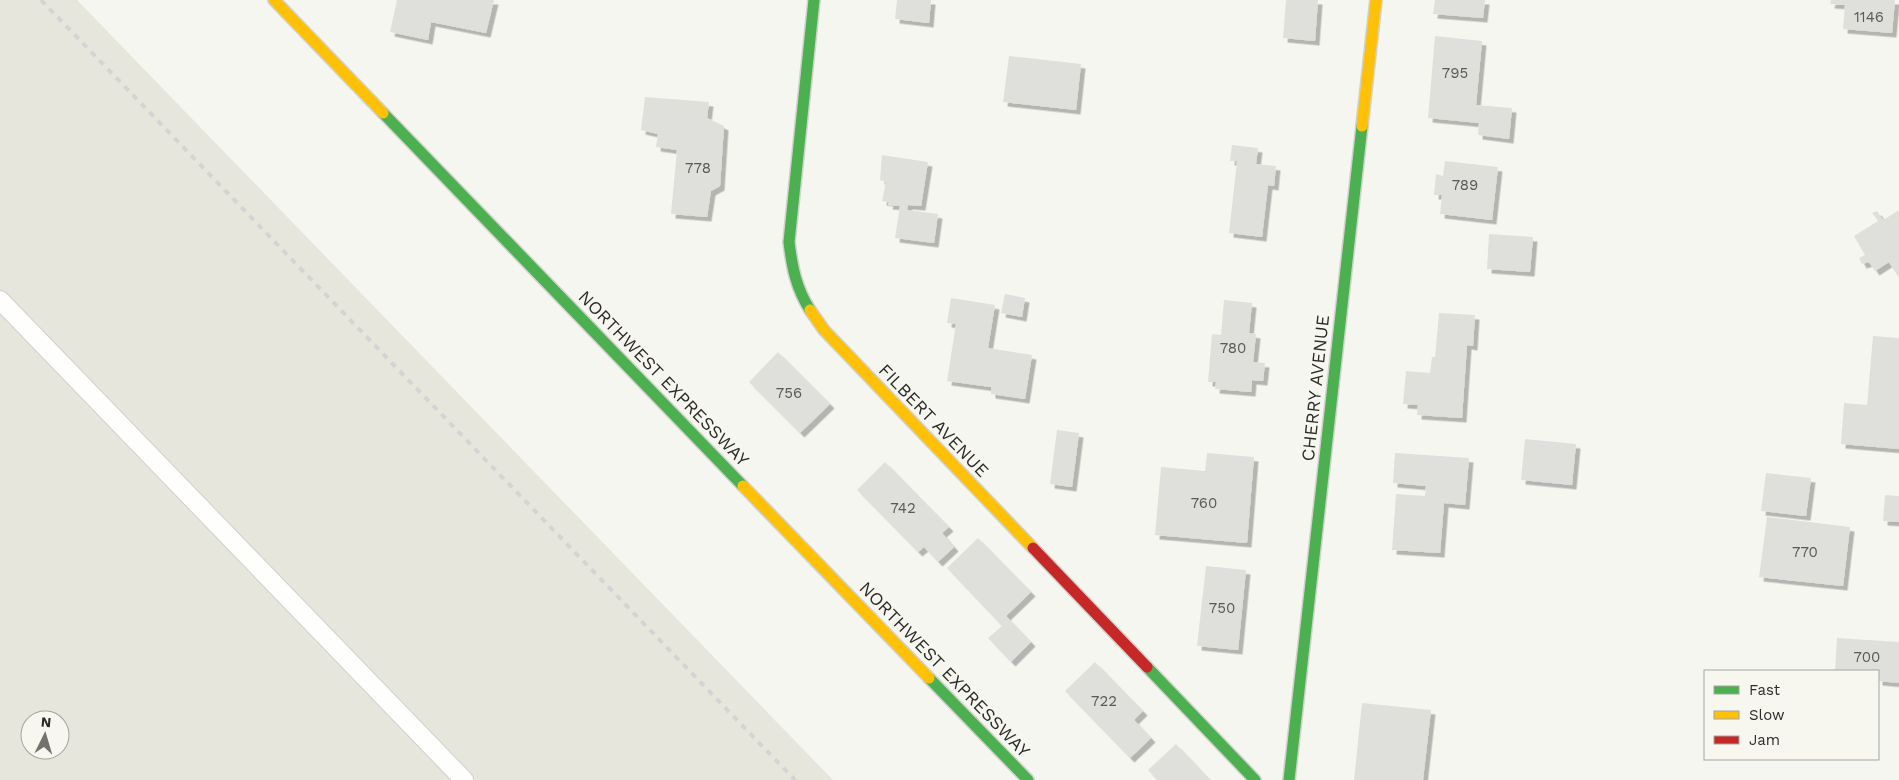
<svg xmlns="http://www.w3.org/2000/svg" width="1899" height="780" font-family="'Work Sans',sans-serif">
<defs>
<filter id="shadow"><feDropShadow dx="4.5" dy="4.5" stdDeviation="0" flood-color="#0004"/></filter>
</defs>
<rect width="100%" height="100%" fill="#f6f6f1"/>
<path fill="#e7e6dd" fill-rule="evenodd" d="M 0,0 L 77,0 L 833,780 L 0,780 ZM 30,720 L 60,720 L 60,750 L 30,750 Z"/>
<path fill="#dfdfdc" filter="url(#shadow)" d="M 397,0 L 494,0 L 486,33 L 431,22 L 428,40 L 390,32 Z
M 897,0 L 931,0 L 929,23 L 895,19 Z
M 1286,0 L 1318,0 L 1315,41 L 1283,38 Z
M 1435,0 L 1485,0 L 1483,18 L 1433,14 Z
M 1831,0 L 1895,0 L 1892,33 L 1843,29 L 1845,5 L 1830,4 Z
M 1435,36 L 1482,41 L 1476,105 L 1512,108 L 1509,139 L 1478,135 L 1479,123 L 1428,118 Z
M 1009,56 L 1081,64 L 1076,110 L 1003,102 Z
M 645,97 L 709,102 L 707,118 L 724,126 L 720,186 L 711,191 L 707,217 L 671,214 L 677,150 L 656,147 L 658,134 L 641,130 Z
M 1232,145 L 1258,148 L 1256,164 L 1276,166 L 1274,186 L 1268,185 L 1262,237 L 1229,233 L 1237,161 L 1230,161 Z
M 882,155 L 928,162 L 921,206 L 908,205 L 907,210 L 938,214 L 934,243 L 895,238 L 900,206 L 888,205 L 889,202 L 882,201 L 886,182 L 880,180 Z
M 1445,161 L 1498,167 L 1492,220 L 1440,214 L 1442,195 L 1434,195 L 1436,174 L 1443,176 Z
M 1899,210 L 1899,278 L 1889,262 L 1875,271 L 1869,262 L 1862,264 L 1859,258 L 1865,255 L 1854,236 L 1878,221 L 1872,213 L 1877,211 L 1883,220 Z
M 1489,234 L 1533,237 L 1530,272 L 1487,269 Z
M 1005,294 L 1025,298 L 1022,317 L 1001,313 Z
M 951,298 L 995,305 L 988,348 L 1032,355 L 1025,399 L 991,394 L 991,387 L 947,381 L 956,324 L 947,323 Z
M 1224,300 L 1252,303 L 1249,333 L 1256,334 L 1253,362 L 1265,363 L 1263,381 L 1252,380 L 1251,392 L 1215,389 L 1216,382 L 1208,382 L 1212,334 L 1221,335 Z
M 1439,313 L 1475,315 L 1473,346 L 1467,345 L 1462,418 L 1417,415 L 1418,405 L 1403,404 L 1406,371 L 1430,373 L 1432,357 L 1435,357 Z
M 1873,336 L 1899,338 L 1899,449 L 1841,444 L 1844,403 L 1867,405 Z
M 778,352 L 830,404 L 800,433 L 749,382 Z
M 1057,430 L 1079,433 L 1072,487 L 1050,484 Z
M 1525,439 L 1576,444 L 1572,485 L 1521,480 Z
M 1207,453 L 1254,457 L 1247,543 L 1155,535 L 1161,467 L 1205,471 Z
M 1395,453 L 1469,458 L 1465,505 L 1444,503 L 1440,553 L 1392,550 L 1396,494 L 1425,496 L 1426,486 L 1393,483 Z
M 885,462 L 949,527 L 942,533 L 954,547 L 938,562 L 924,547 L 918,552 L 857,490 Z
M 1766,473 L 1811,478 L 1806,516 L 1761,511 Z
M 1885,495 L 1899,496 L 1899,522 L 1883,521 Z
M 1767,517 L 1850,527 L 1843,586 L 1759,577 Z
M 978,538 L 1031,592 L 1006,616 L 1031,642 L 1011,662 L 988,638 L 1002,626 L 947,568 Z
M 1206,566 L 1246,570 L 1238,650 L 1197,646 Z
M 1837,638 L 1899,642 L 1899,683 L 1878,681 L 1878,671 L 1835,671 Z
M 1095,662 L 1143,711 L 1134,720 L 1151,738 L 1130,758 L 1065,691 Z
M 1362,703 L 1431,710 L 1423,780 L 1354,780 Z
M 1176,744 L 1210,780 L 1157,780 L 1148,770 Z"/>
<g fill="none" stroke-linecap="round" stroke-linejoin="round">
<defs>
<path id="lane" d="M 0,300 L 464,780"/>
<path id="fast" d="M 383,113 L 743,486
M 810,310 C 796,288 792,267 789,242 L 814,0
M 1147,667 L 1255,780
M 929,678 L 1028,780
M 1289,780 L 1362,126"/>
<path id="slow" d="M 274,0 L 383,113
M 1362,126 L 1376,0
M 810,310 L 824,330 L 1033,548
M 743,486 L 929,678"/>
<path id="jam" d="M 1033,548 L 1147,667"/>
</defs>
<use href="#lane" stroke="#d1d1ce" stroke-width="20"/>
<use href="#fast" stroke="#d1d1ce" stroke-width="14"/>
<use href="#slow" stroke="#d1d1ce" stroke-width="14"/>
<use href="#jam" stroke="#d1d1ce" stroke-width="14"/>
<use href="#lane" stroke="#fefefd" stroke-width="18"/>
<use href="#fast" stroke="#4caf50" stroke-width="11"/>
<use href="#slow" stroke="#ffc107" stroke-width="11"/>
<use href="#jam" stroke="#c62828" stroke-width="11"/>
<path stroke="#d4d4d3" stroke-width="4" stroke-dasharray="6 6" stroke-linecap="butt" d="M 41,0 L 795,780"/>
</g>
<g text-anchor="middle" dominant-baseline="central" stroke-width="4" stroke-linejoin="round" paint-order="stroke">
<g font-size="15" fill="#5a5a58">
<text x="1869" y="17">1146</text>
<text x="1455" y="73">795</text>
<text x="698" y="168">778</text>
<text x="1465" y="185">789</text>
<text x="1233" y="348">780</text>
<text x="789" y="393">756</text>
<text x="1204" y="503">760</text>
<text x="903" y="508">742</text>
<text x="1805" y="552">770</text>
<text x="1222" y="608">750</text>
<text x="1867" y="657">700</text>
<text x="1104" y="701">722</text>
</g>
<g font-size="18" fill="#2b2b29" stroke="#f7f7f0">
<text transform="translate(664 378) rotate(46)">NORTHWEST EXPRESSWAY</text>
<text transform="translate(1315 388) rotate(-84)">CHERRY AVENUE</text>
<text transform="translate(934 420) rotate(46)">FILBERT AVENUE</text>
<text transform="translate(945 669) rotate(46)">NORTHWEST EXPRESSWAY</text>
</g>
</g>
<rect x="1704" y="670" width="175" height="90" fill="#f7f7f0" stroke="#a5a5a0"/>
<rect x="1714" y="686" width="25" height="8" fill="#4caf50" stroke="#a5a5a0"/>
<text x="1749" y="695" font-size="15" fill="#2b2b29">Fast</text>
<rect x="1714" y="711" width="25" height="8" fill="#ffc107" stroke="#a5a5a0"/>
<text x="1749" y="720" font-size="15" fill="#2b2b29">Slow</text>
<rect x="1714" y="736" width="25" height="8" fill="#c62828" stroke="#a5a5a0"/>
<text x="1749" y="745" font-size="15" fill="#2b2b29">Jam</text>
<g transform="translate(45 735) rotate(5)"><circle r="24" fill="#f7f7f0" stroke="#a5a5a0"/>
<path d="M0-4L9 19L0 12L-9 19Z" fill="#72726f"/>
<text y="-8" font-size="14" font-weight="bold" text-anchor="middle" fill="#2b2b29">N</text>
</g>
</svg>
